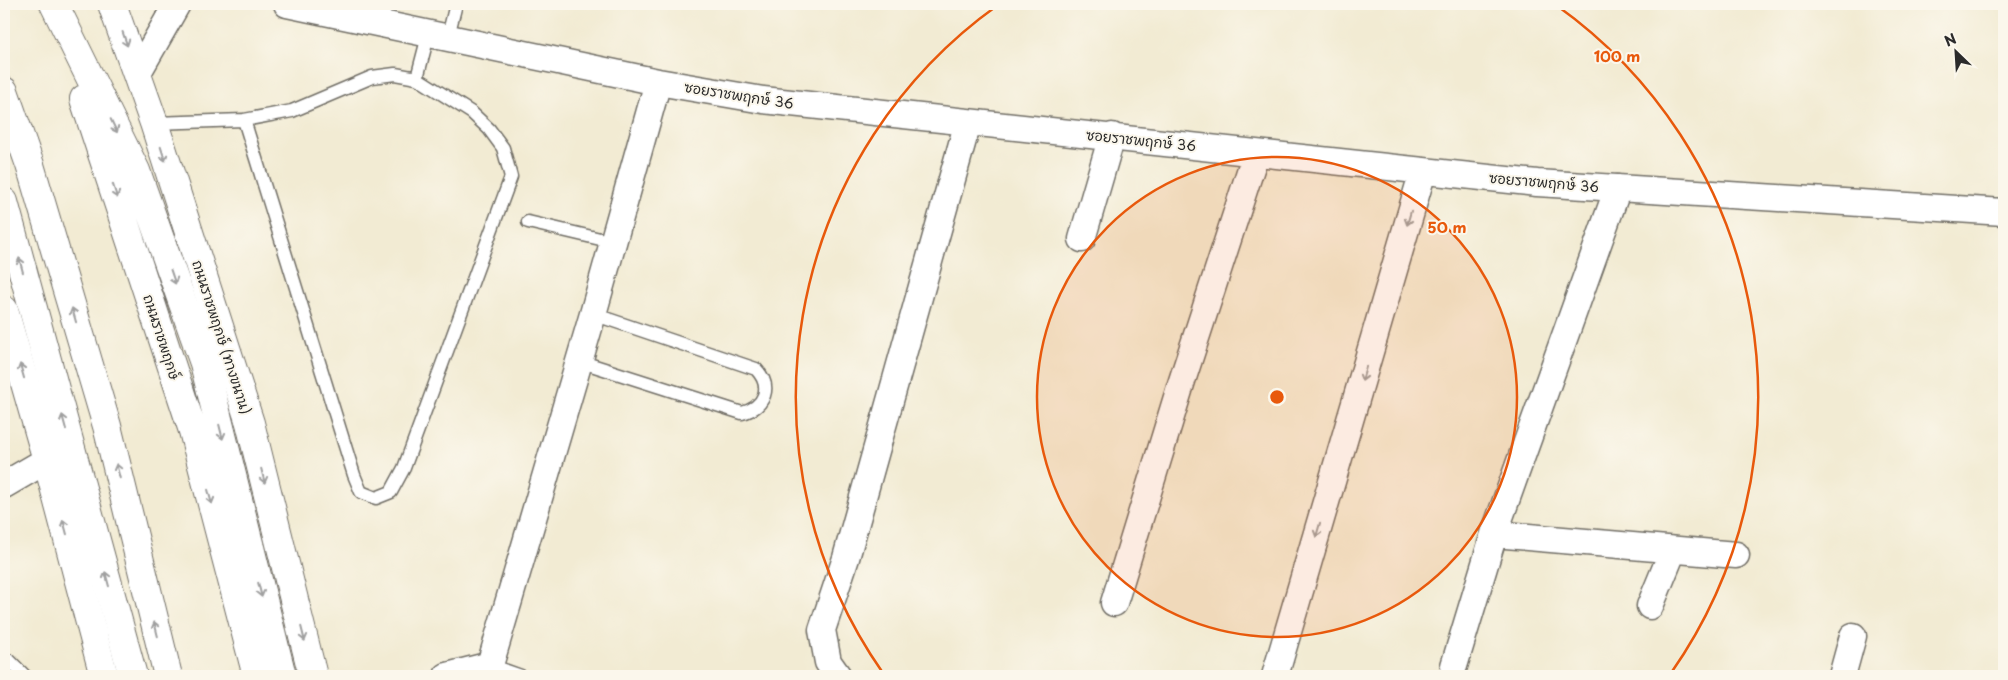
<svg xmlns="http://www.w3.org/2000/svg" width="2008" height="680" font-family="'Playpen Sans','Playpen Sans Thai',sans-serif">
<rect width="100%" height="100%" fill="#fbf7ec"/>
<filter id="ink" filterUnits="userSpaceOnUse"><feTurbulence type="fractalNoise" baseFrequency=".02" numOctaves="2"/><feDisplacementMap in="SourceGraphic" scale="10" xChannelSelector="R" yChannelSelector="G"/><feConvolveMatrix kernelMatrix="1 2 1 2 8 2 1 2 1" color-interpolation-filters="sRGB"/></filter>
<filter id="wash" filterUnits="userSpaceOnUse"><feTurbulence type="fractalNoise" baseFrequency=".0096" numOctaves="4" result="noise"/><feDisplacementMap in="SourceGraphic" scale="20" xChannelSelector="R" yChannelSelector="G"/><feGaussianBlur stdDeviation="1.12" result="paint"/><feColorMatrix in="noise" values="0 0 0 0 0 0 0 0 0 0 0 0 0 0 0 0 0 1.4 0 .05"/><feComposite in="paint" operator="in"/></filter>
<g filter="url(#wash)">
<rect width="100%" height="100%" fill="#f2ebd3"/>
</g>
<g filter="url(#ink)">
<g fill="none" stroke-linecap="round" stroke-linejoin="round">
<defs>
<path id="lane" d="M 448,36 L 456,4
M 417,78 L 429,32
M 154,123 L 244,120 L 292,111 L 372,77 L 395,74 L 417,78 L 472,113 L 489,129 L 503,148 L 511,177 L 404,468 L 391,492 L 376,498 L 361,492 L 354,475 L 244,120
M 528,222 L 613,242
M 579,361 L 742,413 C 765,407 773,387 756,369 L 593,314
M 4,659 L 10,661 L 25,676
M 490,665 L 521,676"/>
<path id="street" d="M 287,4 L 658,82 L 763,100 L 1537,183 L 2004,212
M 137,74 L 177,4
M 1082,239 L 1112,136
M 4,485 L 47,460
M 1494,534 L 1736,555
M 1114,603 L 1181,384 L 1256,153
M 1650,606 L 1673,550
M 1454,666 L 1494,534 L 1618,188
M 447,676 L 490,665 L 593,314 L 658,82
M 838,676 L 828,662 L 822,630 L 846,558 L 968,122
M 1275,676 L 1423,171
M 1842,676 L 1853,636"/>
<path id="secondary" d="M 112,4 L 154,123 L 250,423 L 313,676
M 4,310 L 47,460 L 104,676"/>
<path id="primary" d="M 54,4 L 136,171 L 204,363 L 282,676
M 4,91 L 30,165 L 107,426 L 168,676
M 84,99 L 193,431 L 257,676
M 4,202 L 133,676"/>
</defs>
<use href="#lane" stroke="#716e66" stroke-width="15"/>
<use href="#street" stroke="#716e66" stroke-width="29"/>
<use href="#secondary" stroke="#716e66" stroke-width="30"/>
<use href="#primary" stroke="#716e66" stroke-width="30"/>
<use href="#lane" stroke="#fff" stroke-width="12"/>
<use href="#street" stroke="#fff" stroke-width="26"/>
<use href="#secondary" stroke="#fff" stroke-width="28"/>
<use href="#primary" stroke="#fff" stroke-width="28"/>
</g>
<defs><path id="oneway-shaft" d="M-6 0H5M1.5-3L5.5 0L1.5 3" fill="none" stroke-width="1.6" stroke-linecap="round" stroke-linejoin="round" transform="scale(1.25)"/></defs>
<g stroke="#a0a0a0">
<use href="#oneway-shaft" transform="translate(125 39) rotate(71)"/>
<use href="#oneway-shaft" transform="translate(114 126) rotate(64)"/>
<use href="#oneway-shaft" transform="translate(163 154) rotate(72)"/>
<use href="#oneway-shaft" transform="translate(115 191) rotate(72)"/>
<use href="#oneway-shaft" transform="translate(1409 218) rotate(106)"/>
<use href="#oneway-shaft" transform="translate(21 265) rotate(-105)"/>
<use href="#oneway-shaft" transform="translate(173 277) rotate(71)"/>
<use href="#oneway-shaft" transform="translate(74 315) rotate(-106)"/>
<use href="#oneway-shaft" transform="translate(22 371) rotate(-106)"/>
<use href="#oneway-shaft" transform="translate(1364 374) rotate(106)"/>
<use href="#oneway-shaft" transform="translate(64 422) rotate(-105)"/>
<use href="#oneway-shaft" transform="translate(221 432) rotate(76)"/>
<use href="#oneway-shaft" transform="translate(118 471) rotate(-104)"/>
<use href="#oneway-shaft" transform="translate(263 476) rotate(76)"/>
<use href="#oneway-shaft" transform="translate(210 497) rotate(75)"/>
<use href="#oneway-shaft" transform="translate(65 527) rotate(-105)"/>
<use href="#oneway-shaft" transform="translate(1318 530) rotate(106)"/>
<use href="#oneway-shaft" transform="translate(107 579) rotate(-105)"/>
<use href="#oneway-shaft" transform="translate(260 590) rotate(76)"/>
<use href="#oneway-shaft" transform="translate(156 629) rotate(-104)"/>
<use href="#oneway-shaft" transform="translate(303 634) rotate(76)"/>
</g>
</g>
<circle cx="1277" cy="397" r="240" fill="#e8590c" fill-opacity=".12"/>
<g fill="none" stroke="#e8590c" stroke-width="2.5">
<circle cx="1277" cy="397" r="240"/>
<path d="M883 673A481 481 0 0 1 998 5M1556 5A481 481 0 0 1 1671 673"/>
</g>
<g text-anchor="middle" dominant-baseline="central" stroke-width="4" stroke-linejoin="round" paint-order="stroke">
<g font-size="14" fill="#2b2b2b" stroke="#fbf7ec">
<text transform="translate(739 95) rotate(9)">ซอยราชพฤกษ์ 36</text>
<text transform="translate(1141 140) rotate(6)">ซอยราชพฤกษ์ 36</text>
<text transform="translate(1544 182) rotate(5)">ซอยราชพฤกษ์ 36</text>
<text transform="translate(162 337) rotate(72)">ถนนราชพฤกษ์</text>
<text transform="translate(222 337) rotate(72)">ถนนราชพฤกษ์ (ทางขนาน)</text>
</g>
</g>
<circle cx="1277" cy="397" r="8" fill="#e8590c" stroke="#fbf7ec" stroke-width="2.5"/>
<g font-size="15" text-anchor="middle" font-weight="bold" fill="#e8590c" stroke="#fbf7ec" stroke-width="4" stroke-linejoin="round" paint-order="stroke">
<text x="1617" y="62">100 m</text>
<text x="1447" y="233">50 m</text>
</g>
<rect width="2008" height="680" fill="none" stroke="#fbf7ec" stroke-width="20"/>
<g transform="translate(1956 52) rotate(335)" stroke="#fbf7ec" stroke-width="4" paint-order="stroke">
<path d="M0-4L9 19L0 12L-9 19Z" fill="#2b2b2b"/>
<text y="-8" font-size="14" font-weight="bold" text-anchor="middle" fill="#2b2b2b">N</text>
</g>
</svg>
